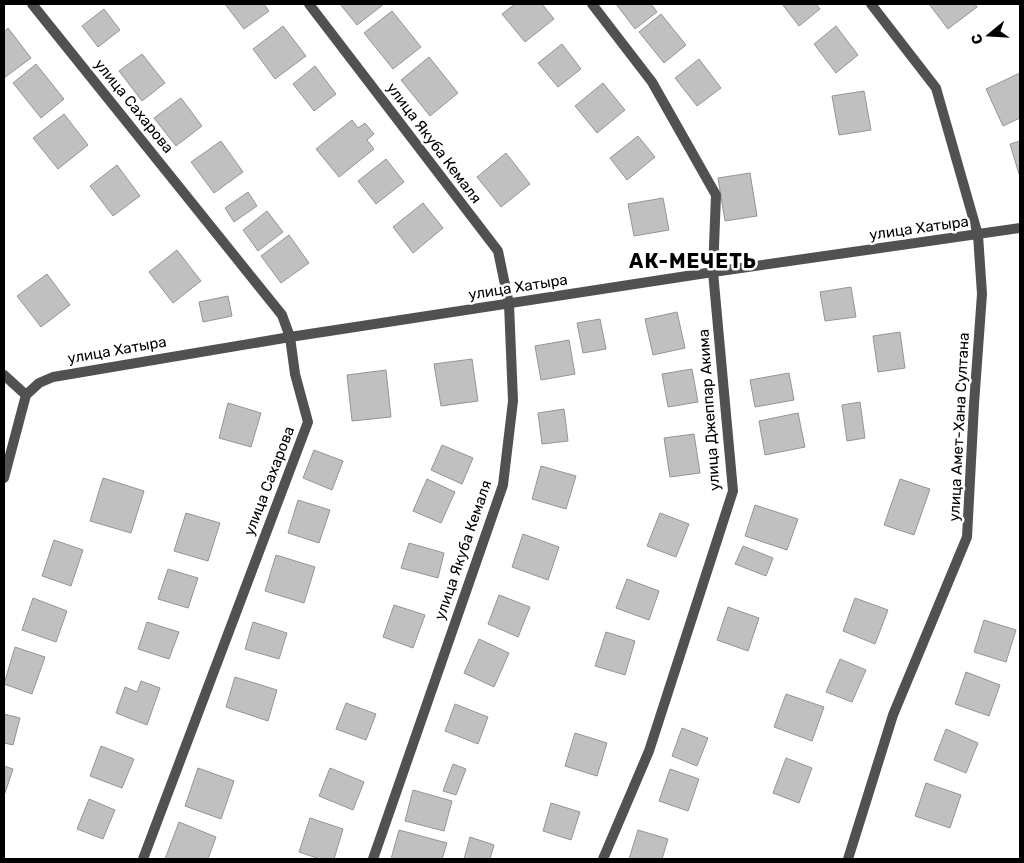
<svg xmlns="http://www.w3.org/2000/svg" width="1024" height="863" font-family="Rubik,sans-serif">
<rect width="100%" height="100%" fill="#fff"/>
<path fill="#c0c0c0" stroke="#959595" d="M 225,4 L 264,4 L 269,11 L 244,29 Z
M 340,4 L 384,4 L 357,25 Z
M 515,4 L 542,4 L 554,19 L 525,42 L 502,14 Z
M 616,4 L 651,4 L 657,12 L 635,29 Z
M 782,4 L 816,4 L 820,9 L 799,26 Z
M 929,4 L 975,4 L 977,7 L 948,29 Z
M 104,9 L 120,30 L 98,47 L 82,26 Z
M 392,11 L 421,47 L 393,69 L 364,33 Z
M 661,14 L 686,45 L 664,63 L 639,32 Z
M 283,26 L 306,56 L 275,79 L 253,49 Z
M 836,26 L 858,55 L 836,73 L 814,44 Z
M 8,28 L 31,58 L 4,78 L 4,32 Z
M 562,44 L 581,69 L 558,87 L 538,63 Z
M 142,54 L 165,83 L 142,101 L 119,71 Z
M 429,57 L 458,93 L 430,116 L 401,80 Z
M 699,59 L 721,88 L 697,106 L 675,78 Z
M 36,64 L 64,99 L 41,118 L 13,83 Z
M 315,66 L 336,94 L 314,111 L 293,84 Z
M 1020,73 L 1020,118 L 1003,126 L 986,89 Z
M 603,83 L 625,110 L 597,133 L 575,106 Z
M 864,91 L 871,130 L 839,135 L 832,96 Z
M 181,98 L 202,126 L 176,146 L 154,118 Z
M 64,114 L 88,145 L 58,169 L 33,138 Z
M 352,120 L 358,128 L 365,123 L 374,134 L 367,140 L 374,149 L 339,177 L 316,149 Z
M 638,136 L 655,157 L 627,180 L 610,158 Z
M 221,141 L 243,172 L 214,193 L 191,162 Z
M 1020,141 L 1020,174 L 1019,174 L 1010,144 Z
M 506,153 L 530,184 L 501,207 L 477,177 Z
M 386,159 L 404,182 L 376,204 L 358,181 Z
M 117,165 L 140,196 L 113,216 L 90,186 Z
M 750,173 L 757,216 L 725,221 L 718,178 Z
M 248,192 L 257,206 L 234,222 L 225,208 Z
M 663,198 L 669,230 L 634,236 L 628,204 Z
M 423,203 L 443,228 L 413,253 L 393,227 Z
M 267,211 L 283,232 L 258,251 L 243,230 Z
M 289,235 L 309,263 L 281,283 L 261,256 Z
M 177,250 L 201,281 L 173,303 L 149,272 Z
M 47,274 L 70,305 L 41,327 L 17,296 Z
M 851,287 L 856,317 L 825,321 L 820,292 Z
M 228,296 L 232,316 L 203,322 L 199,302 Z
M 677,312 L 685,348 L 653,355 L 645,319 Z
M 600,319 L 606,349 L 583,353 L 577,323 Z
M 900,332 L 905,368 L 878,372 L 873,336 Z
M 569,340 L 575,374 L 541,380 L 535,346 Z
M 472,359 L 478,401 L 441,406 L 434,364 Z
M 692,369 L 698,402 L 668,407 L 662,374 Z
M 386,370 L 391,417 L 352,421 L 347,375 Z
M 789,373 L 794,400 L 755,407 L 750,380 Z
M 860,402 L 865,438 L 847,441 L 842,405 Z
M 228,403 L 261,413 L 251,447 L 219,438 Z
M 564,409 L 568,441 L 542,444 L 538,413 Z
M 798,413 L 805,447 L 765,455 L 759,421 Z
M 694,434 L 700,473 L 670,477 L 664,438 Z
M 442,445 L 473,458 L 462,484 L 431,470 Z
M 314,450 L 343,461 L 332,490 L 303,478 Z
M 541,466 L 576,476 L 566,509 L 532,499 Z
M 103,478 L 144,491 L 131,533 L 90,521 Z
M 427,479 L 455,492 L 441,523 L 413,511 Z
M 900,479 L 930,489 L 914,535 L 884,525 Z
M 298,500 L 330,510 L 319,543 L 288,533 Z
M 755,505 L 798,519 L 787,550 L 745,536 Z
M 186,513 L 220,523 L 208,561 L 174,551 Z
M 660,513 L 689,524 L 676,557 L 647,546 Z
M 523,534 L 559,547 L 548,580 L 512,567 Z
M 54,540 L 83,550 L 71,586 L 42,576 Z
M 409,543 L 444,553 L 438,578 L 401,568 Z
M 743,546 L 773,558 L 766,576 L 735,564 Z
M 276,555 L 315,567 L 304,603 L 265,591 Z
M 168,569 L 198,578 L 188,608 L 158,599 Z
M 627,579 L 659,591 L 649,620 L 616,608 Z
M 499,595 L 530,607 L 518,637 L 488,624 Z
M 33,598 L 67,611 L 56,642 L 22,630 Z
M 855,598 L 888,610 L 875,644 L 843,631 Z
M 394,605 L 425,615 L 413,648 L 383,637 Z
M 728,607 L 759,618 L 748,651 L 717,640 Z
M 984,620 L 1016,630 L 1006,662 L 974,652 Z
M 147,622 L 179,632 L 169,659 L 138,649 Z
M 253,622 L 287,633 L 279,659 L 245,649 Z
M 606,632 L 635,641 L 625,675 L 595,666 Z
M 479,639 L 509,653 L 494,687 L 464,673 Z
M 15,647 L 45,657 L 32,694 L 4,684 Z
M 840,659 L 866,670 L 852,702 L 826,692 Z
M 966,672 L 1000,685 L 989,716 L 955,704 Z
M 235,677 L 277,690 L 268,721 L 226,707 Z
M 141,681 L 160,688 L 147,725 L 116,713 L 125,687 L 137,692 Z
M 786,694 L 824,707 L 812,741 L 774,727 Z
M 346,703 L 376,714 L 366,740 L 336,729 Z
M 455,704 L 488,717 L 478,744 L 445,731 Z
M 4,714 L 20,718 L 13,745 L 4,743 Z
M 682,728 L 708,738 L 697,766 L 672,756 Z
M 946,729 L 978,743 L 966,773 L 934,760 Z
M 575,733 L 607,743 L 597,776 L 565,766 Z
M 101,746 L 134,759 L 122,788 L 90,776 Z
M 786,758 L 812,768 L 799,803 L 773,793 Z
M 453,764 L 466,769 L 456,795 L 443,791 Z
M 4,766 L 13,769 L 4,796 Z
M 198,768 L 234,781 L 221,819 L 185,806 Z
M 330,768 L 364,782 L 353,810 L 319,796 Z
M 670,769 L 699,779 L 688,811 L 659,801 Z
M 926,783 L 961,795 L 950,828 L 915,816 Z
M 413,790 L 452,801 L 444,831 L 405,821 Z
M 89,799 L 115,810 L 103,839 L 77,829 Z
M 551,803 L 580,812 L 571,840 L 543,831 Z
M 310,818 L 343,829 L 334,859 L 320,859 L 299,852 Z
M 179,822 L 216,837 L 208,859 L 165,859 Z
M 399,830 L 447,843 L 442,859 L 391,859 Z
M 638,830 L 668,839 L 662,859 L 629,859 Z
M 470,837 L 494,845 L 490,859 L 464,859 Z"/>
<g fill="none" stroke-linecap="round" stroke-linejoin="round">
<path stroke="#515151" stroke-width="10" d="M 32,4 L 282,315 L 290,337 L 295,374 L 308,422 L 143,859
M 309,4 L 498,251 L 509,304 L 513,401 L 503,485 L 373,859
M 592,4 L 652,82 L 716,195 L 713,272 L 733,491 L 649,751 L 603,859
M 848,859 L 893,715 L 967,537 L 974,404 L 982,294 L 978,235"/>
<path stroke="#515151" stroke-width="10" d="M 871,4 L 936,88 L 978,235
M 4,375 L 26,395 L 4,478
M 26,395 L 39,383 L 53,377 L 290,337 L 713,272 L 1020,228"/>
</g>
<g text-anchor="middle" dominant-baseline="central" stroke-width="5" stroke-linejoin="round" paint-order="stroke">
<g font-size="15" fill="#000" stroke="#fff">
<text transform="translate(134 106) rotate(51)">улица Сахарова</text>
<text transform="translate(434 143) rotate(53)">улица Якуба Кемаля</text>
<text transform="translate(919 228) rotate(-8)">улица Хатыра</text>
<text transform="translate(518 287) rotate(-9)">улица Хатыра</text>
<text transform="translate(117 350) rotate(-10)">улица Хатыра</text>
<text transform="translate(709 410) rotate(-94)">улица Джеппар Акима</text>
<text transform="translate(959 427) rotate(-87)">улица Амет-Хана Султана</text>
<text transform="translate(269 481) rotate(-69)">улица Сахарова</text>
<text transform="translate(463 550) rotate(-71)">улица Якуба Кемаля</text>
</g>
<g font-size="20" font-weight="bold" letter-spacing="1" fill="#000" stroke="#fff">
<text x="693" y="261">АК-МЕЧЕТЬ</text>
</g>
</g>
<rect width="1024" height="863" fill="none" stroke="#000000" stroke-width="10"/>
<g transform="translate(989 35) rotate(252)" stroke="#ffffff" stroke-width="4" paint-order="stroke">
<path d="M0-4L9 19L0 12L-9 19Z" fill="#000000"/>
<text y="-8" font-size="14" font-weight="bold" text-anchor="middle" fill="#000000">С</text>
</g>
</svg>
